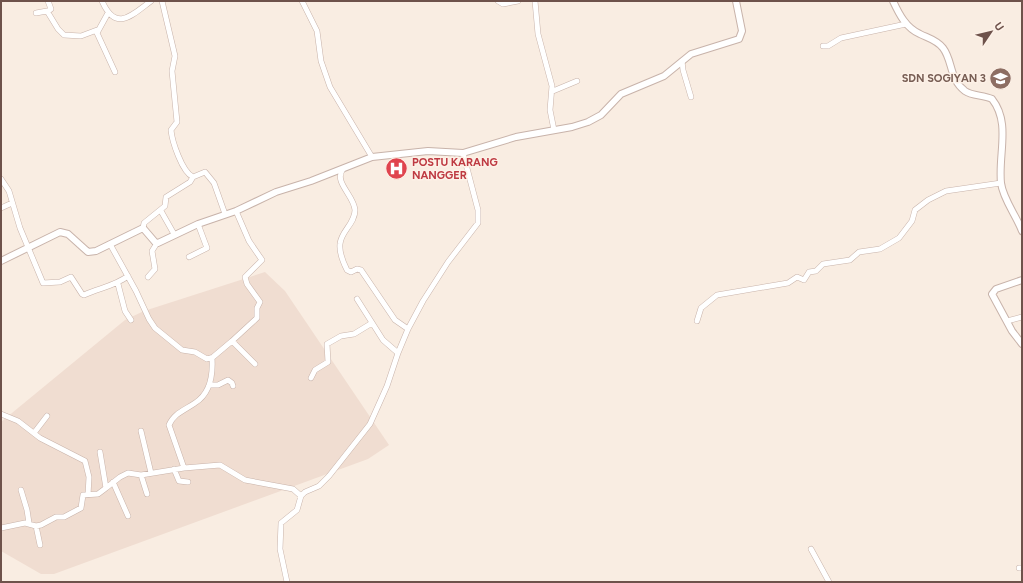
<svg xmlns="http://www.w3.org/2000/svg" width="1023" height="583" font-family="Figtree,sans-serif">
<rect width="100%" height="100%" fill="#f9ede2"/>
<path fill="#f0ddd1" d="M 265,272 L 285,291 L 389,445 L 368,459 L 54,574 L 41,574 L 1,551 L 1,422 L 125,320 L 144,311 Z"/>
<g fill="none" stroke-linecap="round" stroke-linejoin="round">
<defs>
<path id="minor" d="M 102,1 C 116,33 132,15 151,1
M 162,1 L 175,56 L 172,71 L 177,122 L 171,130 C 172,141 182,172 193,177 L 205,172 L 214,183 L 225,214
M 302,1 L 317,31 L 321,61 L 330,87 L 372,157
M 498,1 L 503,4 L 518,1
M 535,1 L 538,34 L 552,86 L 550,110 L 554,130
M 47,12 L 51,9 L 48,1
M 36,13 L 47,11 L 58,29 L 64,35 L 81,36 L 97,30
M 108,13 L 97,33 L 115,72
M 823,46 L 828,46 L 841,38 L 906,24
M 682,61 L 683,70 L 691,97
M 553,91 L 577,81
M 343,169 C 333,182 354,195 355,210 C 355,224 341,231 340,244 C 339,253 343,262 347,270 L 351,272 L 357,269 L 361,270 L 395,320 L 408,329
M 1,179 L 9,191 L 20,228 L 43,283 L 60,282 L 71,277 L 82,294 L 84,295 C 99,288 115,286 128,276
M 1,208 L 12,203
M 161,211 L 174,234
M 236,211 L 249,241 L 262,260 L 245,277 L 247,284 L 260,302 L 257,308 L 257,318 L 232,341 L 255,364
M 143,228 L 144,223 L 165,206 L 166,197 L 190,182 L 193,177
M 110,244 L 136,291 L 149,319 L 155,328 L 182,350 L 195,352 L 207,359 L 213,357 L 232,341
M 189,257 L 207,248 L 198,224
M 148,277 L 155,269 L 152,251 L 157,243
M 118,284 L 125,311 L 131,320
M 357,299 L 383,340 L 398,353
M 697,321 L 701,308 L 717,295 L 788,283 L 797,277 L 804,280 L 809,272 L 816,271 L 823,264 L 850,260 L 859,252 L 880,249 L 899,238 L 912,221 L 915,210 L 928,200 L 946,191 L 1001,183
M 1007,321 L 1022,317
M 311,378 L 315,370 L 328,362 L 327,344 L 341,336 L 354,334 L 372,323
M 209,385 L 218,385 L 228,380 L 232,383 L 233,386
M 1,414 L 18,421 L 40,438 L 85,461 L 89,477 L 88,495
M 141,431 L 151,473
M 34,433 L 47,416
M 184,468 L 220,465 L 245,480 L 293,489 L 301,496
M 174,469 L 179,481 L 188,482
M 141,475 L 147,494
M 113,482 L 128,516
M 106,488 L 120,477 L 128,473 L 141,475 L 184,468 L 169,425 C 174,413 185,410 195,403 C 211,393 213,374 212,358
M 21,490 L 27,510 L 29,523
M 36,526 L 40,545
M 1,528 L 25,523 L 36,526 L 41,525 L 56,517 L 64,517 L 81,508 L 83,495 L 98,494 L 106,488 L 100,452
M 811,549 L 829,582
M 1019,568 L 1022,568
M 287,582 L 280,549 L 281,523 L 297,510 L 301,496 L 305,492 L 319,486 L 329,476 L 370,424 L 387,386 L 398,353 L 408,329 L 423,301 L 448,262 L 478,223 L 478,210 L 463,153"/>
<path id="tertiary" d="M 893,1 C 899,14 906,28 920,34 C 928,38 937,40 943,48 C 953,61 949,79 965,91 C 972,96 983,95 992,99 C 1011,123 998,154 1001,183 C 1003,199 1016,215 1022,231
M 1,261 L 60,232 L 68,234 L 88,252 L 96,251 L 143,228 L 155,242 L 158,243 L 198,224 L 236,211 L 276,192 L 311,181 L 372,157 L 428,151 L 463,153 L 516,137 L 572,127 L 588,122 L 601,115 L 621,94 L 664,76 L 691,54 L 739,39 L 742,31 L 736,1
M 1022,280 L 996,289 L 992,294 L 1012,331 L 1022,344"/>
</defs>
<use href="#minor" stroke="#c8b3aa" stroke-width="6"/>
<use href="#tertiary" stroke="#c8b3aa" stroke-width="8"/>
<use href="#minor" stroke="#fff" stroke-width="5"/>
<use href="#tertiary" stroke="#fff" stroke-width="6"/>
</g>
<defs>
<symbol id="school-disc" viewBox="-11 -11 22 22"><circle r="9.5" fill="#8d6e63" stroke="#fdf1e7"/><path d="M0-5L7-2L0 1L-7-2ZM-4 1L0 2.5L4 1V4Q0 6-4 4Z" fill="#fff"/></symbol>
<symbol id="hospital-disc" viewBox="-11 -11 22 22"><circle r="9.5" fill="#e0444e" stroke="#fdf1e7"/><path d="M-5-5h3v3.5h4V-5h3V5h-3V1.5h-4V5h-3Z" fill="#fff"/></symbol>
</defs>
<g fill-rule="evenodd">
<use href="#school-disc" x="988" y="66" width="25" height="25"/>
<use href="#hospital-disc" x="384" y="156" width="25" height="25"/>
</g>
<g text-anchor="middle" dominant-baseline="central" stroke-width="3" stroke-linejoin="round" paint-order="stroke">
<g font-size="11" font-weight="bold" fill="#785e54" stroke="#fdf1e7" text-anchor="end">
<text x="986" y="78">SDN SOGIYAN 3</text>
</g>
<g font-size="11" font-weight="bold" fill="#be3a42" stroke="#fdf1e7" text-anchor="start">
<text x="412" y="162">POSTU KARANG<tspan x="412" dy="13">NANGGER</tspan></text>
</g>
</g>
<rect width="1023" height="583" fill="none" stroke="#6e524b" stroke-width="4"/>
<g transform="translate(991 32) rotate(55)" stroke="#fdf1e7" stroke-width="3" paint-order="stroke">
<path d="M0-3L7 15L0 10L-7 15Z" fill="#6e524b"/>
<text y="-6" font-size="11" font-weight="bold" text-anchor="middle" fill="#6e524b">U</text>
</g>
</svg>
